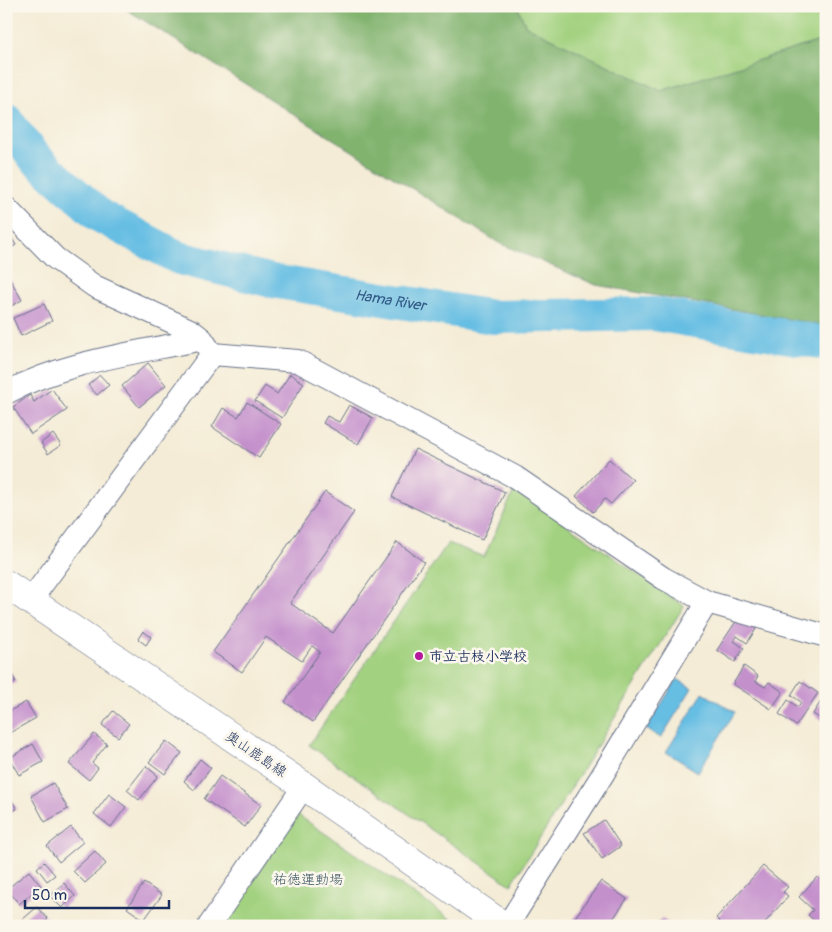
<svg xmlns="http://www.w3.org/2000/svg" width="832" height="932" font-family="Pangolin,'Klee One',sans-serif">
<rect width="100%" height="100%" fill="#fbf7ec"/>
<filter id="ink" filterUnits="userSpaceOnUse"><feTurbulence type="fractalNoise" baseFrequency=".02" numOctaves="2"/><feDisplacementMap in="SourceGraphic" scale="10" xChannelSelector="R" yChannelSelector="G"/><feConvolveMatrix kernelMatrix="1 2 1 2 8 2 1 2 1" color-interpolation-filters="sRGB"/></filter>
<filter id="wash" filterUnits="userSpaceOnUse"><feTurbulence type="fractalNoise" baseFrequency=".0096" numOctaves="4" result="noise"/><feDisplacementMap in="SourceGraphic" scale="20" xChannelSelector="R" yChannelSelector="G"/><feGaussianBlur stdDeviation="1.12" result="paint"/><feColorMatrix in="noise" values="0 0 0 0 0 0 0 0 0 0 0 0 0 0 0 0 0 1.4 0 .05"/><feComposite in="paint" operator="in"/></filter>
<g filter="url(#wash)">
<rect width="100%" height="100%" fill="#f4ecd6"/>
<path fill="#a2d17f" stroke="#5e806e" d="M 517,6 L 826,6 L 826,39 L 661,91 L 526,26 Z
M 515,489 L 684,606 L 511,885 L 309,745 L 448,543 L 484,557 Z
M 295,813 L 461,926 L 220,926 Z"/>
<path fill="#81b36e" stroke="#4e7166" d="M 121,6 L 517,6 L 526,26 L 661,91 L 826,39 L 826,326 L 596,285 L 499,243 Z"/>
<path fill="#66bee3" stroke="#4076a0" d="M 677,679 L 692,688 L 661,738 L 646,729 Z
M 703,693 L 735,712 L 698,772 L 666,752 Z"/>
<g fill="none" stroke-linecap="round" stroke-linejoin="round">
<path stroke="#66bee3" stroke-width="34" id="s1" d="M 6,120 L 34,157 L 100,216 L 179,258 L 272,281 L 493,317 L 654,314 L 826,343"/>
</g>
<g id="blocks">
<path fill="#c490cc" d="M 11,237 L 16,245 L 8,250 L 11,254 L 6,257 L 6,239 Z
M 6,272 L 22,300 L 6,309 Z
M 44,304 L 52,321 L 21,336 L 13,318 Z
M 148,363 L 166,385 L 139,407 L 122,386 Z
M 290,374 L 304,383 L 282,418 L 255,401 L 265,386 L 277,394 Z
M 100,375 L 109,385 L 97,395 L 88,385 Z
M 52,389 L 67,410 L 31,434 L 13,407 L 30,395 L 34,402 Z
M 247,402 L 281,424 L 259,458 L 212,427 L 223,408 L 238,417 Z
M 349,405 L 373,418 L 358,444 L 323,423 L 327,416 L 339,422 Z
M 53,434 L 61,445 L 48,454 L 41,443 Z
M 415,449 L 505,492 L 482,540 L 392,497 Z
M 609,459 L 633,480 L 611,504 L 605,499 L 593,512 L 576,496 Z
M 325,492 L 354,512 L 290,603 L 333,633 L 397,542 L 424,562 L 313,722 L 285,702 L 320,652 L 312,646 L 302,661 L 266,637 L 242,672 L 213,652 Z
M 739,617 L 756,629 L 747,643 L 737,636 L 734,641 L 744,648 L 735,662 L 717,650 Z
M 143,631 L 151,637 L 146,645 L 138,639 Z
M 6,664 L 16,682 L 6,687 Z
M 744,666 L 758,676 L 755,681 L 765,687 L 769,682 L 783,692 L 771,709 L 733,684 Z
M 800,681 L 818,693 L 796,726 L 779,714 L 788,700 L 798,707 L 801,702 L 791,695 Z
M 826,693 L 826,722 L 813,714 Z
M 26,702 L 36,718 L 6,735 L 6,713 Z
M 113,711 L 129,724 L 118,737 L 102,725 Z
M 94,734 L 107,744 L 92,763 L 98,768 L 89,780 L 69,764 Z
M 166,741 L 182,753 L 165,774 L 149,762 Z
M 33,744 L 43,762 L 19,775 L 9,758 Z
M 200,759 L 211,768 L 194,790 L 184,781 Z
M 146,766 L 158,776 L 139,800 L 127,790 Z
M 220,776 L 261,805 L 245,827 L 204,799 Z
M 53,783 L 68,809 L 45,822 L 31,796 Z
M 6,791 L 17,809 L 6,814 Z
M 109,794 L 126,807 L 111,827 L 94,814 Z
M 604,820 L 621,846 L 602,859 L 584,833 Z
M 71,827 L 83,842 L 59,862 L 47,846 Z
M 95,851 L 106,864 L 85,883 L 73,871 Z
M 44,862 L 55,875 L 47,881 L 37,868 Z
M 763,866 L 788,887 L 783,892 L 788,896 L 762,926 L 724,926 L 716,918 Z
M 29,871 L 41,886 L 19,904 L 7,889 Z
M 817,877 L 826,884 L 826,926 L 820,926 L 808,915 L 813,910 L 799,897 Z
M 601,881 L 627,899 L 608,926 L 569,926 Z
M 64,883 L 75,896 L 62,908 L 50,896 Z
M 144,883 L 162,895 L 144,920 L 127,908 Z
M 37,907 L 48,919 L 41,926 L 27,926 L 22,920 Z
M 662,918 L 671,926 L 654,926 Z"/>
</g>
</g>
<g filter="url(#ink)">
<use href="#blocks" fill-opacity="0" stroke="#677188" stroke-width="1"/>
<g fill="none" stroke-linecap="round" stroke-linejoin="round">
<defs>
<path id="minor" d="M 6,208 L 55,258 L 94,286 L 192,331 L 202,339 L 212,354
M 212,354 L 298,361 L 515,477 L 663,578 L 707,602 L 826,636
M 6,393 C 65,361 137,353 202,339
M 30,601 L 212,354
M 209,926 L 304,786
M 507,926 L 603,774 L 707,602"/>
<path id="secondary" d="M 6,584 L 304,786 L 504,926"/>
</defs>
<use href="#minor" stroke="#677188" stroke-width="24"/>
<use href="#secondary" stroke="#677188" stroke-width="29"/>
<use href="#minor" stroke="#fff" stroke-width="22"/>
<use href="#secondary" stroke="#fff" stroke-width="28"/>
</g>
</g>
<circle fill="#b5179e" stroke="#fbf7ec" stroke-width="2" cx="419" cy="656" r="5"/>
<g text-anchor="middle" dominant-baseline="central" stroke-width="5" stroke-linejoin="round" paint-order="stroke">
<g font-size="14" font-weight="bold" fill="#1b2f5e" stroke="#fbf7ec" text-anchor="start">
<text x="429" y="656">市立古枝小学校</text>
</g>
<g font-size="14" fill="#1b2f5e" stroke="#fbf7ec">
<text transform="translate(256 754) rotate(34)">奥山鹿島線</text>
</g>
<g font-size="14" fill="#3d5866" stroke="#fbf7ec">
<text x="308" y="879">祐徳運動場</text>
</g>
<g font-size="15" font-style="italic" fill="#325a86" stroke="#fbf7ec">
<text stroke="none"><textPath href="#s1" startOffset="440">Hama River</textPath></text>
</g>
</g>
<rect width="832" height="932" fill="none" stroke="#fbf7ec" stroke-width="25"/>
<path d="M25 900v8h144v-8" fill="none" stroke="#1b2f5e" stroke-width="2.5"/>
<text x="32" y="900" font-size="15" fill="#1b2f5e" stroke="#fbf7ec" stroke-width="4" paint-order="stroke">50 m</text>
</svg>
